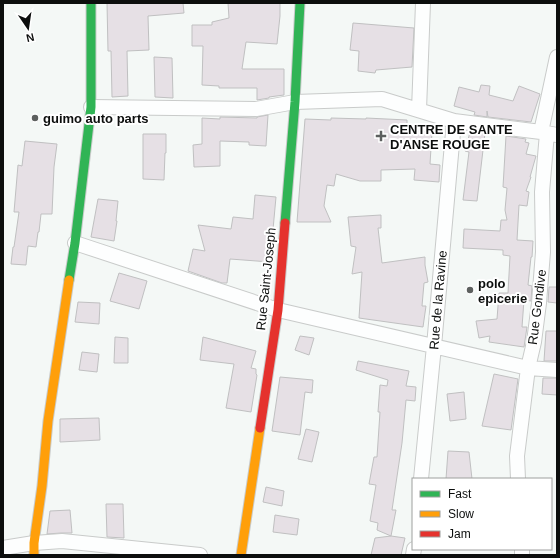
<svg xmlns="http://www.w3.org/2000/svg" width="560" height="558" font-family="Helvetica,sans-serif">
<rect width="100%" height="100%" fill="#f4f8f6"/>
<path fill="#e6e0e5" stroke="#c0c0c1" d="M 107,3 L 183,3 L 184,13 L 148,16 L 149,50 L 127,51 L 128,96 L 112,97 L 111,51 L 108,51 Z
M 228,3 L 280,3 L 280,16 L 277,44 L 246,42 L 242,69 L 284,69 L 284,95 L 269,97 L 269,98 L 257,100 L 257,88 L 219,88 L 219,86 L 202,85 L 203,46 L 192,46 L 192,25 L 212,25 L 212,22 L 229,18 Z
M 353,23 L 414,28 L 412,67 L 376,70 L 375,73 L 358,71 L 359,51 L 350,50 Z
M 154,57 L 172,58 L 173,98 L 155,97 Z
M 481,85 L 490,86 L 489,95 L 513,101 L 519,86 L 540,94 L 531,122 L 488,117 L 487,111 L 487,117 L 474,115 L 475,112 L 454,106 L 459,87 L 479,92 Z
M 268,115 L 266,146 L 249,145 L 249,142 L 220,141 L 220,166 L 194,167 L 193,145 L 202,144 L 202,118 L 220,119 L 220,117 L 257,118 L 257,117 Z
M 331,118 L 366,119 L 366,118 L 407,120 L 407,130 L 432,132 L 430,164 L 440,165 L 439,182 L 414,180 L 415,169 L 381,170 L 381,181 L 360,181 L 336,174 L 334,186 L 327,185 L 324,206 L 331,222 L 297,222 L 305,119 L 331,120 Z
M 470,132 L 485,133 L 477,201 L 463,200 L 469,152 L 465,151 Z
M 143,134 L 166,134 L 166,153 L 165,153 L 164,180 L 143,179 Z
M 506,136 L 526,139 L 525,142 L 529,143 L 526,154 L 536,156 L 530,177 L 531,177 L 526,191 L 529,192 L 527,206 L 519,205 L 517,240 L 533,241 L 532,257 L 531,257 L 528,285 L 532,286 L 531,301 L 524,300 L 522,327 L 527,327 L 524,347 L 489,342 L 490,336 L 479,338 L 476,321 L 497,319 L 499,293 L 508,293 L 510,256 L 503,255 L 503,250 L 463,248 L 464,229 L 500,231 L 501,220 L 507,220 L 505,210 L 507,188 L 503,187 Z
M 25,141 L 57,144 L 54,167 L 52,214 L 41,214 L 39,232 L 38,232 L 36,247 L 28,246 L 26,265 L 11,264 L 13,247 L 14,247 L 19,212 L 14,212 L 18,165 L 22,166 Z
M 255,195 L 276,197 L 270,262 L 230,259 L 227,283 L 222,283 L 188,271 L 193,249 L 205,251 L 198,225 L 231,229 L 233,217 L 253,219 Z
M 98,199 L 118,201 L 116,221 L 117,221 L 114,241 L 91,237 Z
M 381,215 L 381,228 L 378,228 L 382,263 L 425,257 L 425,265 L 428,282 L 424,283 L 422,306 L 426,306 L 423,327 L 359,318 L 362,272 L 352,274 L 356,247 L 351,246 L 348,217 Z
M 119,273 L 147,281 L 139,309 L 110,301 Z
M 549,287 L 557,287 L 557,303 L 548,302 Z
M 78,302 L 100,303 L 99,324 L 75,322 Z
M 546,331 L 557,331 L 557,361 L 544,361 Z
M 300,336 L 314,338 L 309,355 L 295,350 Z
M 115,337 L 128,338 L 128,363 L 114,363 Z
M 203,337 L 256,351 L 251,368 L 256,369 L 256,374 L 257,375 L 251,412 L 226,408 L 234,364 L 200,360 Z
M 82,352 L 99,354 L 97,372 L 79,370 Z
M 358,361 L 409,371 L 406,386 L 416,387 L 415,401 L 406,400 L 402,443 L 392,510 L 396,510 L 391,536 L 405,538 L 401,555 L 371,555 L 375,538 L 391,536 L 377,530 L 378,523 L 370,521 L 376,485 L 369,484 L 374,457 L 377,457 L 380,412 L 378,412 L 380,385 L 387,386 L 388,380 L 356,370 Z
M 494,374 L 518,379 L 511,430 L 482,426 Z
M 280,377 L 313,380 L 312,393 L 305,392 L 300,435 L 272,431 Z
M 543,378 L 557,378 L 557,395 L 542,394 Z
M 464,392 L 466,419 L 450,421 L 447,394 Z
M 99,418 L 100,440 L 60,442 L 60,419 Z
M 306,429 L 319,432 L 312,462 L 298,459 Z
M 448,451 L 469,452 L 472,479 L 446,479 Z
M 266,487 L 284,491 L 282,506 L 263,502 Z
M 106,504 L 123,504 L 124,538 L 107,537 Z
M 70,510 L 72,533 L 61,533 L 47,534 L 50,511 Z
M 275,515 L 299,519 L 297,535 L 273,532 Z"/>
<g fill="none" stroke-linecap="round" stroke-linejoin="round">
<defs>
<path id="street" d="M 91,107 L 256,109 L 295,102 L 382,99 L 454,121 L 541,132 L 557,135
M 419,110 L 423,3
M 541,132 L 557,57
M 75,243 L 278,310 L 528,368 L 557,370
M 421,479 L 434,346 L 454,121
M 518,479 L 517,456 L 528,368 L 534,342 L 539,303 L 543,252 L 542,192 L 547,133
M 3,548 L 34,543 L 62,541 L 200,555
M 522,549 L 522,555
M 413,555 L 414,549"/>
<path id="fast" d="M 285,223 L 295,102 L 300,3
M 69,280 L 75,243 L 91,107 L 91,3"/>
<path id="slow" d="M 34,555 L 34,543 L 42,486 L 48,421 L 69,280
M 241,555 L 260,428"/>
<path id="jam" d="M 260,428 L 278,310 L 285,223"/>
</defs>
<use href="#street" stroke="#c9cbca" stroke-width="16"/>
<use href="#fast" stroke="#c9cbca" stroke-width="11"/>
<use href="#slow" stroke="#c9cbca" stroke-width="11"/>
<use href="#jam" stroke="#c9cbca" stroke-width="11"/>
<use href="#street" stroke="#fdfefe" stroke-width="14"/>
<use href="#fast" stroke="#30b455" stroke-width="9"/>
<use href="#slow" stroke="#ff9f0a" stroke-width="9"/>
<use href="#jam" stroke="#e5322d" stroke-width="9"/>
</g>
<g fill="#5d605f" stroke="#fff" stroke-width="1.5">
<circle cx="35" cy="118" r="4"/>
<path d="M379 130h4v4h4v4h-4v4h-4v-4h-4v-4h4z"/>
<circle cx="470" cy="290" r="4"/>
</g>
<g text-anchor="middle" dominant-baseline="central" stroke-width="4" stroke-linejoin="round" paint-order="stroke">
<g font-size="13" font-weight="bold" fill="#0c0e0d" stroke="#fff" text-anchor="start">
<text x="43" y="118">guimo auto parts</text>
<text x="390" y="129">CENTRE DE SANTE<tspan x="390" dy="15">D'ANSE ROUGE</tspan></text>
<text x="478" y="283">polo<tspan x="478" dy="15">epicerie</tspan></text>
</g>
<g font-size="13" fill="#0c0e0d" stroke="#fff">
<text transform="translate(266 279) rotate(-84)">Rue Saint-Joseph</text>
<text transform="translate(438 300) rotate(-85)">Rue de la Ravine</text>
<text transform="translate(537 307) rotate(-83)">Rue Gondive</text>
</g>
</g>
<rect width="560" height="558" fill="none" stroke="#0c0e0d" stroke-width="8"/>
<rect x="412" y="478" width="140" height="72" fill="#ffffff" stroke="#9e9f9e"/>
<rect x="420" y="491" width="20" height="6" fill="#30b455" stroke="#9e9f9e"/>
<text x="448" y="498" font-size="12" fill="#0c0e0d">Fast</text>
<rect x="420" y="511" width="20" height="6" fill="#ff9f0a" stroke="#9e9f9e"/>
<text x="448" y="518" font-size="12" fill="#0c0e0d">Slow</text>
<rect x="420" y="531" width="20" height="6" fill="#e5322d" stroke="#9e9f9e"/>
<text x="448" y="538" font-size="12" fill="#0c0e0d">Jam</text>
<g transform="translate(28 28) rotate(167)" stroke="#ffffff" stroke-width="3" paint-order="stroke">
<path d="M0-3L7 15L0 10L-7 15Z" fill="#0c0e0d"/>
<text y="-6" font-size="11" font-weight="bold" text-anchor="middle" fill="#0c0e0d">N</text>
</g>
</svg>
